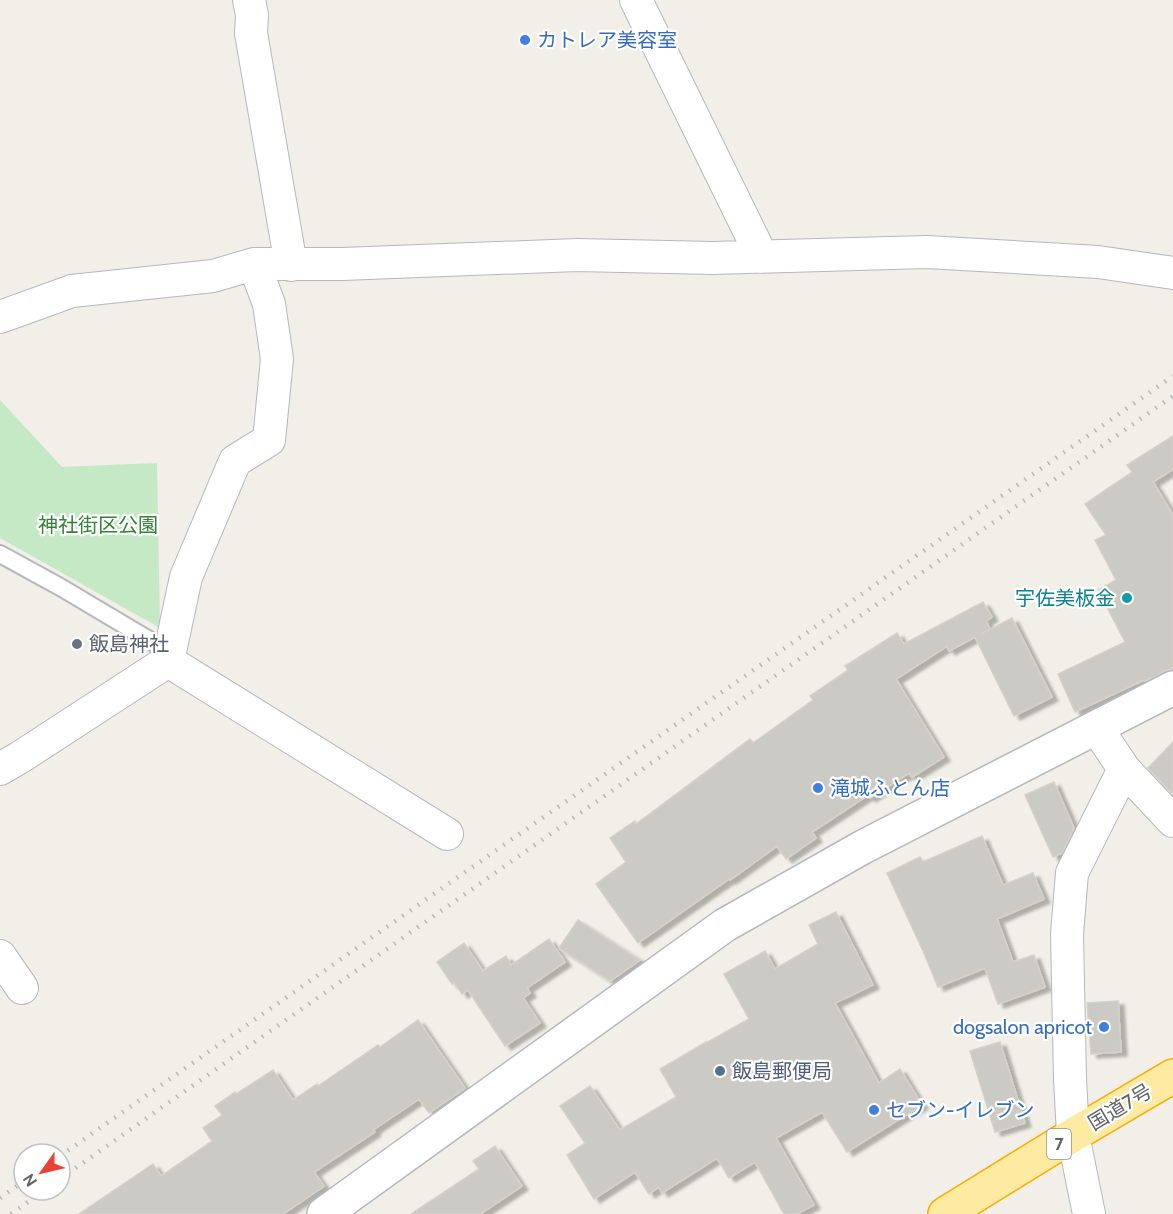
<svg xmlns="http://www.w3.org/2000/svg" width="1173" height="1214" font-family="Cabin,'Noto Sans JP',sans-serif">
<defs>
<filter id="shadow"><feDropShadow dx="6" dy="4" stdDeviation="1.5" flood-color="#0004"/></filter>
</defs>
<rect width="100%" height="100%" fill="#f1efe8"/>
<path fill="#c5e8c5" d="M 0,400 L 62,467 L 157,463 L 160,628 L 0,538 Z"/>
<path fill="#cccac5" stroke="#d6d1c6" stroke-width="1.5" filter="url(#shadow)" d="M 1173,436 L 1173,469 L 1153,482 L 1173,515 L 1173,669 L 1164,671 L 1145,681 L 1144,680 L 1075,712 L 1058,674 L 1125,642 L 1098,590 L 1116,580 L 1095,540 L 1106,535 L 1085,504 L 1132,472 L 1127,465 Z
M 983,602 L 992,617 L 986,621 L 990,629 L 981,634 L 1012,618 L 1052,697 L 1014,716 L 975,637 L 949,651 L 947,646 L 896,679 L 944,757 L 912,777 L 909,773 L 870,798 L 868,795 L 812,832 L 816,838 L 786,859 L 777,846 L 730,880 L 729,879 L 638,943 L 596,884 L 626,862 L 610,838 L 635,821 L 636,824 L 750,739 L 753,743 L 813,700 L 810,696 L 848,670 L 845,666 L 897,633 L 904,644 Z
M 1173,742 L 1173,795 L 1148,768 Z
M 1054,782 L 1074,828 L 1062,853 L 1053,857 L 1025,795 Z
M 982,836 L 1003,885 L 1033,873 L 1044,899 L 997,919 L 1013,962 L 1034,955 L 1045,987 L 998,1004 L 985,968 L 938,987 L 923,951 L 887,873 L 920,857 L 923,862 Z
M 836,912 L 873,985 L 835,1003 L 879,1083 L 900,1069 L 922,1105 L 847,1152 L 822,1112 L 776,1138 L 814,1205 L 797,1214 L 784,1214 L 755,1162 L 729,1178 L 717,1158 L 662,1193 L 659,1187 L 649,1194 L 635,1172 L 594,1199 L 567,1155 L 585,1143 L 560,1106 L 590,1086 L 620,1130 L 676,1097 L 660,1069 L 706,1042 L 706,1043 L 749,1019 L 724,974 L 765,951 L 775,969 L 818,944 L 809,925 Z
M 578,920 L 640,960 L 610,981 L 559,948 Z
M 549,939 L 565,962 L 527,988 L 530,993 L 523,998 L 540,1023 L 505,1046 L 468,990 L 462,994 L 454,982 L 452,984 L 437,962 L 464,943 L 483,971 L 506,956 L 511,965 Z
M 1118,1001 L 1121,1052 L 1091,1054 L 1087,1003 Z
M 418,1020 L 465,1088 L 429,1113 L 419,1099 L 373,1130 L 375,1132 L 314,1172 L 324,1186 L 283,1214 L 79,1214 L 153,1164 L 161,1176 L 212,1141 L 203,1128 L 222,1115 L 215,1106 L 235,1092 L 236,1094 L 273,1070 L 293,1100 L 317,1084 L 318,1086 L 378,1045 L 380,1047 Z
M 1000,1042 L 1025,1123 L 995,1132 L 970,1051 Z
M 495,1146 L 522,1186 L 480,1214 L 411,1214 L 479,1169 L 473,1161 Z"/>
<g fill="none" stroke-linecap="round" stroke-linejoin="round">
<defs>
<path id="service" d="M 0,554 L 62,588 L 156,644 L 167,660"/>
<path id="minor" d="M 249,0 L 252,15 L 251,33 L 291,265
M 636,0 L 762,257
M 0,317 L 72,291 L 213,276 L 254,264 L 342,264 L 577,255 L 713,258 L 927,252 L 1098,262 L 1173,273
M 168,661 C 261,718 354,776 447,834
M 1096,727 L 1124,769 L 1173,821
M 0,769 L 19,758 L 168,661 L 186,577 L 235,461 L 269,440 L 277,359 L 269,304 L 254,264
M 0,956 L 22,988
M 1089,1214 L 1073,1135 L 1070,1079 L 1067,934 L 1072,873 L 1124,769"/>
<path id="tertiary" d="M 324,1214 L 725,925 L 863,847 L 1173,688"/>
<path id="trunk" d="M 945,1214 L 1073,1135 L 1173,1076"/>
</defs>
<use href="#service" stroke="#b5b8bc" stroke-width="20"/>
<use href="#minor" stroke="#b5b8bc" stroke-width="34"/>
<use href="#tertiary" stroke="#b5b8bc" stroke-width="36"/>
<use href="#trunk" stroke="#f9ab00" stroke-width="36"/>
<use href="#service" stroke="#fff" stroke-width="16"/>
<use href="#minor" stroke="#fff" stroke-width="32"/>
<use href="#tertiary" stroke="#fff" stroke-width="33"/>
<use href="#trunk" stroke="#feeaa1" stroke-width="33"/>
<path stroke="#b6b7b8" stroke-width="4.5" stroke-dasharray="1.5 8" stroke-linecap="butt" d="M 60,1156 L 1173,376
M 60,1179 L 1173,396
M 0,1198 L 24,1181
M 11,1214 L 45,1190"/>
</g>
<g fill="#3f7fe0" stroke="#fff" stroke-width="2">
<circle cx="525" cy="40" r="6"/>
<circle cx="818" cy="788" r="6"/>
<circle cx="1104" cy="1027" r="6"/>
<circle cx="874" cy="1110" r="6"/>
</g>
<circle fill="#0f9aa8" stroke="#fff" stroke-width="2" cx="1127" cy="598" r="6"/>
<circle fill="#6b7280" stroke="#fff" stroke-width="2" cx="77" cy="644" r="6"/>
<circle fill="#5c6f8a" stroke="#fff" stroke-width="2" cx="720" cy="1071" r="6"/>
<g text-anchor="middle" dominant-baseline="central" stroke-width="4.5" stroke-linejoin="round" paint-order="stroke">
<rect fill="#fff" stroke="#8f9295" stroke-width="1.5" x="1047" y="1129" width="24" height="30" rx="4.5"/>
<g font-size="18" font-weight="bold" fill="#5f6368">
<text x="1059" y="1144">7</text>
</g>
<g font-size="20" fill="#366cbe" stroke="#fff" text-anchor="start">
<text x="537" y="40">カトレア美容室</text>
<text x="830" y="788">滝城ふとん店</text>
<text x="1092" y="1027" text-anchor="end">dogsalon apricot</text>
<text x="886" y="1110">セブン-イレブン</text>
</g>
<g font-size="20" fill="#348238" stroke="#fff">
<text x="98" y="525">神社街区公園</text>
</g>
<g font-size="20" fill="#0d838f" stroke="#fff" text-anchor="end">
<text x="1115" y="598">宇佐美板金</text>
</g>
<g font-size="20" fill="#5b616d" stroke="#fff" text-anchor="start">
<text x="89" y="644">飯島神社</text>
</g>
<g font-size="20" fill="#4e5e75" stroke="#fff" text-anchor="start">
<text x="732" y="1071">飯島郵便局</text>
</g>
<g font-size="20" fill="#5f6368" stroke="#fff">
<text transform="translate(1120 1107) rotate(-31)">国道7号</text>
</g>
</g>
<g transform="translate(42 1172) rotate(236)"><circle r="28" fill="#ffffff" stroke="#bfc1c3" stroke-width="1.5"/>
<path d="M0-4.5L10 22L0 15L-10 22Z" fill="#ea4335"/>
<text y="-9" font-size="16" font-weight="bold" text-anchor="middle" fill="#5f6368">N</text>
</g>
</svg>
